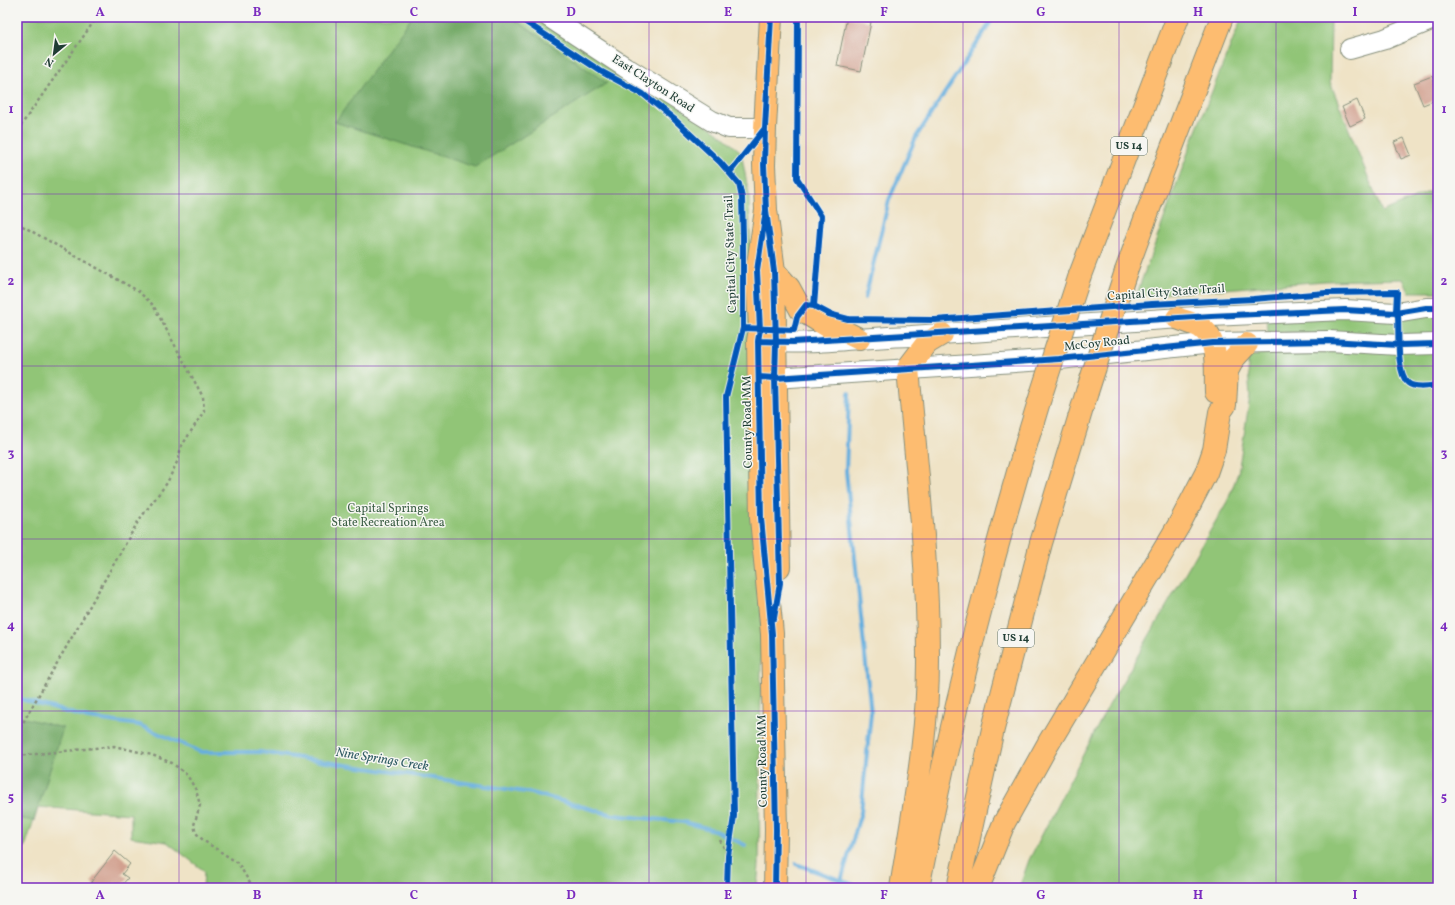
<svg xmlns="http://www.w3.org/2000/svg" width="1455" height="905" font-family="Vollkorn,serif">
<rect width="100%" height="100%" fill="#f6f6f2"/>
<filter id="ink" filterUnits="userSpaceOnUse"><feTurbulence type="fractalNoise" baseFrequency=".025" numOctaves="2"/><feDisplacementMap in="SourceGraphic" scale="8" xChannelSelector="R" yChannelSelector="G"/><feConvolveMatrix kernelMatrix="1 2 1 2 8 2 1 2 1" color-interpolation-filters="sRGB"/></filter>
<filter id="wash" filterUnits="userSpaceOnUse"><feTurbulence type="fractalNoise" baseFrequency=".012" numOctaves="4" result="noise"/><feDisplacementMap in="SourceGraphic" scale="16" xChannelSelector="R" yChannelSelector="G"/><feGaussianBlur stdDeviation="0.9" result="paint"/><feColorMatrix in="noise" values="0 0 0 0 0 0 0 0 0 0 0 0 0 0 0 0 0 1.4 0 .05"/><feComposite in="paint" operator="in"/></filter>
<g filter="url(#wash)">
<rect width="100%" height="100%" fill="#efe3c6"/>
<path fill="#91c577" stroke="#588156" d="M 17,17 L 548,17 L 720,134 L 741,152 L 749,195 L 755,445 L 762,583 L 759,865 L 757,888 L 203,888 L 204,871 L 167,842 L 131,837 L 131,814 L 38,807 L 25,847 L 17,848 Z
M 1242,17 L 1331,17 L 1330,82 L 1382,212 L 1433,190 L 1438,191 L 1438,292 L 1409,292 L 1403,279 L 1325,281 L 1136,296 L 1194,136 Z
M 1438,307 L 1438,336 L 1268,332 L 1267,313 Z
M 1438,347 L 1438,888 L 1019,888 L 1029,860 L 1105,712 L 1228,500 L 1238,473 L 1250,397 L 1247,352 Z"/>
<path fill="#74aa68" stroke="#4a744e" d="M 412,17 L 511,17 L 607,83 L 475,167 L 335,122 Z
M 17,716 L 63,728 L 34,821 L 17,818 Z"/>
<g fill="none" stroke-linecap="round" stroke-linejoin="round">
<path stroke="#66afde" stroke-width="4" d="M 865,298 L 889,200 L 916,137 L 994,17
M 17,698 L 88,718 L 139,725 L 201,752 L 260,752 L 532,793 L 613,815 L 683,822 L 714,830 L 745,845
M 796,864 L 862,888
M 841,881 L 861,812 L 871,713 L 846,471 L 849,393"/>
</g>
<g id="blocks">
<path fill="#d2a08f" d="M 847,17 L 871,22 L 861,71 L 837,66 Z
M 1432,76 L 1438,92 L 1438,99 L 1423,105 L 1414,83 Z
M 1357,100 L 1365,119 L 1350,126 L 1342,107 Z
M 1404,138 L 1411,155 L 1401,159 L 1394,142 Z
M 115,851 L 130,864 L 122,874 L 128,878 L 120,887 L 115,883 L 111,888 L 98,888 L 91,882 Z"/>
</g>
</g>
<g filter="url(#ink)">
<use href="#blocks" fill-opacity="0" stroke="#87907d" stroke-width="1"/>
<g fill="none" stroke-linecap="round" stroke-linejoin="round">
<defs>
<path id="minor" d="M 549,17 L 625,67 L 712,121 L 729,128 L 765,128
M 1350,49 L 1385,39 L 1438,17
M 760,341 C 810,346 861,337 911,336 L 1211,316 L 1345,310 L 1396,313 L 1426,308 L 1438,308
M 759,377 L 775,378 L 1059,359 L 1213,343 L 1329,341 L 1399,345 L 1438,344"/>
<path id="major" d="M 771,17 L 765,128 L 764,165 L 766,210 L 774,271 L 779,567
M 766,210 L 757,271 L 760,329 L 758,341 L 761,518 L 772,634 L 776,830 L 775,888
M 774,271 L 789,288 L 801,310 L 827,326 L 835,327 L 859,339"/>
<path id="highway" d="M 1126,271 L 1158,184 L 1222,17
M 1080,275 L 1178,17
M 1177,318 C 1184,321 1193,323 1200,327 C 1220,339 1215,372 1216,392
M 901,888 C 913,811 929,733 928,654 C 928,559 916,463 908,368 L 927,343 L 942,334
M 918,888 C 950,722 991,557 1041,395
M 958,888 L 993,729 L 1041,543 L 1087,392
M 978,888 L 1004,823 L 1048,744 L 1180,523 L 1206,473 L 1214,450 L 1220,412 L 1225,405 L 1227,371 L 1234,358 L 1247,344"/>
</defs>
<use href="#minor" stroke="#87907d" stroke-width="22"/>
<use href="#major" stroke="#87907d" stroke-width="24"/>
<use href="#highway" stroke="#87907d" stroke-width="24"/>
<path stroke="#87907d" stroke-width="2.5" stroke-dasharray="3 3" stroke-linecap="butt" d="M 17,131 L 97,17
M 17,223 L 138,291 L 153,305 L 203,397 L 204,411 L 181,447 L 178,460 L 167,483 L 139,520 L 17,733
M 17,756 L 114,746 L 152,755 L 172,763 L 187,775 L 196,790 L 200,805 L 194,825 L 196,833 L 204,841 L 238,863 L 253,888
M 720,840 L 728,856 L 727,888"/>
<use href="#minor" stroke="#fff" stroke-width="20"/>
<use href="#major" stroke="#fdbc70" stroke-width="22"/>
<use href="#highway" stroke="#fdbc70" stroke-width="22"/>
<defs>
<path id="highway-bridge" d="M 1087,392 L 1126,271
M 1041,395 L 1080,275"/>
</defs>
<use href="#highway-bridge" stroke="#87907d" stroke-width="24" stroke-linecap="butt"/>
<use href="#highway-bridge" stroke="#fdbc70" stroke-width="22"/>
<defs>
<path id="cycleway" d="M 518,17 L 602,72 L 643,94 L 674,119 L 720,162 L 739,184 L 742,198 L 743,237 L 743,328 L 726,397 L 734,816 L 728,856 L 727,888
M 771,17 L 765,128 L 764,165 L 766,210 L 774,271 L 776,343 L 775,378 L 780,583 L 774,618
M 798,17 L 797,178 L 821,216 L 814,306
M 730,172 L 765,128
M 766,210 L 757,271 L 760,329 L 758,341 L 761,518 L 772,634 L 776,830 L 775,888
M 743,328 L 794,330 L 797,317 L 806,305 L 814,306 L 829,314 L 848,319 L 935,320 L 1152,304 L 1253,299 L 1326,293 L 1397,292 L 1396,313 L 1398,316 C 1399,331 1396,373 1408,383 C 1415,389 1429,386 1438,385
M 758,341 L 793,342 L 1211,316 L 1345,310 L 1396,313 L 1426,308 L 1438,308
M 759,377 L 775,378 L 1059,359 L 1213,343 L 1329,341 L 1399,345 L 1438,344"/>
</defs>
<use href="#cycleway" stroke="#f6f6f2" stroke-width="8"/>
<use href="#cycleway" stroke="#0057b8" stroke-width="6"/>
</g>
</g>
<path fill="none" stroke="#7b2cbf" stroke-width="1" stroke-opacity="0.55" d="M 179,17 L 179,888M 336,17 L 336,888M 492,17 L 492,888M 649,17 L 649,888M 806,17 L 806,888M 963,17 L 963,888M 1119,17 L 1119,888M 1276,17 L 1276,888M 17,194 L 1438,194M 17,366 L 1438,366M 17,539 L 1438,539M 17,711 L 1438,711"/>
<g text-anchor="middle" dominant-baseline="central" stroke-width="3" stroke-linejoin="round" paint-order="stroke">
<g fill="#f6f6f2" stroke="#60746d" stroke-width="1">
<rect x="1111" y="137" width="36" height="18" rx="3"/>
<rect x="998" y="629" width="36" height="18" rx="3"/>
</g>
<g font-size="11" font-weight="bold" fill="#1f3d34">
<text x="1129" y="146">US 14</text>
<text x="1016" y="638">US 14</text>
</g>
<g font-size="12" fill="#1f3d34" stroke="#f6f6f2">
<text transform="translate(653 84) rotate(33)">East Clayton Road</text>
<text transform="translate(731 254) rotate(-92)">Capital City State Trail</text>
<text transform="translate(1166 293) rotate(-4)">Capital City State Trail</text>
<text transform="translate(1097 344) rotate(-6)">McCoy Road</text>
<text transform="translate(748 422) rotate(-91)">County Road MM</text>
<text transform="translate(763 761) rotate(-91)">County Road MM</text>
</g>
<g font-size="12" fill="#3c5f45" stroke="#f6f6f2">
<text x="388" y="509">Capital Springs<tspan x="388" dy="14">State Recreation Area</tspan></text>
</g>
<g font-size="13" font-style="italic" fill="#345f67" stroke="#f6f6f2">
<text transform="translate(382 760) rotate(9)">Nine Springs Creek</text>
</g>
</g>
<rect width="1455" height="905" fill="none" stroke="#f6f6f2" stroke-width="44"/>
<g transform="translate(54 54) rotate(209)" stroke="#f6f6f2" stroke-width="3" paint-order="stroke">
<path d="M0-3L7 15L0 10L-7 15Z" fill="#1f3d34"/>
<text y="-6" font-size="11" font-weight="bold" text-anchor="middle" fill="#1f3d34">N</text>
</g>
<rect x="22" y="22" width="1411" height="861" fill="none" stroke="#7b2cbf" stroke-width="1.5"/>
<g font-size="13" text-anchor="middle" font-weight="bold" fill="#7b2cbf">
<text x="100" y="16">A</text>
<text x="257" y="16">B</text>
<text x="414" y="16">C</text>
<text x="571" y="16">D</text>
<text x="728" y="16">E</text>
<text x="884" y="16">F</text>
<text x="1041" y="16">G</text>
<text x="1198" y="16">H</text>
<text x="1355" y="16">I</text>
<text x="11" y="113">1</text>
<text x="1444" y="113">1</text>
<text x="11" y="285">2</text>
<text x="1444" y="285">2</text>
<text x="11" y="457">3</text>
<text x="1444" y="457">3</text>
<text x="11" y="629">4</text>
<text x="1444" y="629">4</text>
<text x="11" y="801">5</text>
<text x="1444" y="801">5</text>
<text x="100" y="899">A</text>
<text x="257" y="899">B</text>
<text x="414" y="899">C</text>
<text x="571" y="899">D</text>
<text x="728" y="899">E</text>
<text x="884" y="899">F</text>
<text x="1041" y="899">G</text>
<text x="1198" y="899">H</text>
<text x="1355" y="899">I</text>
</g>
</svg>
